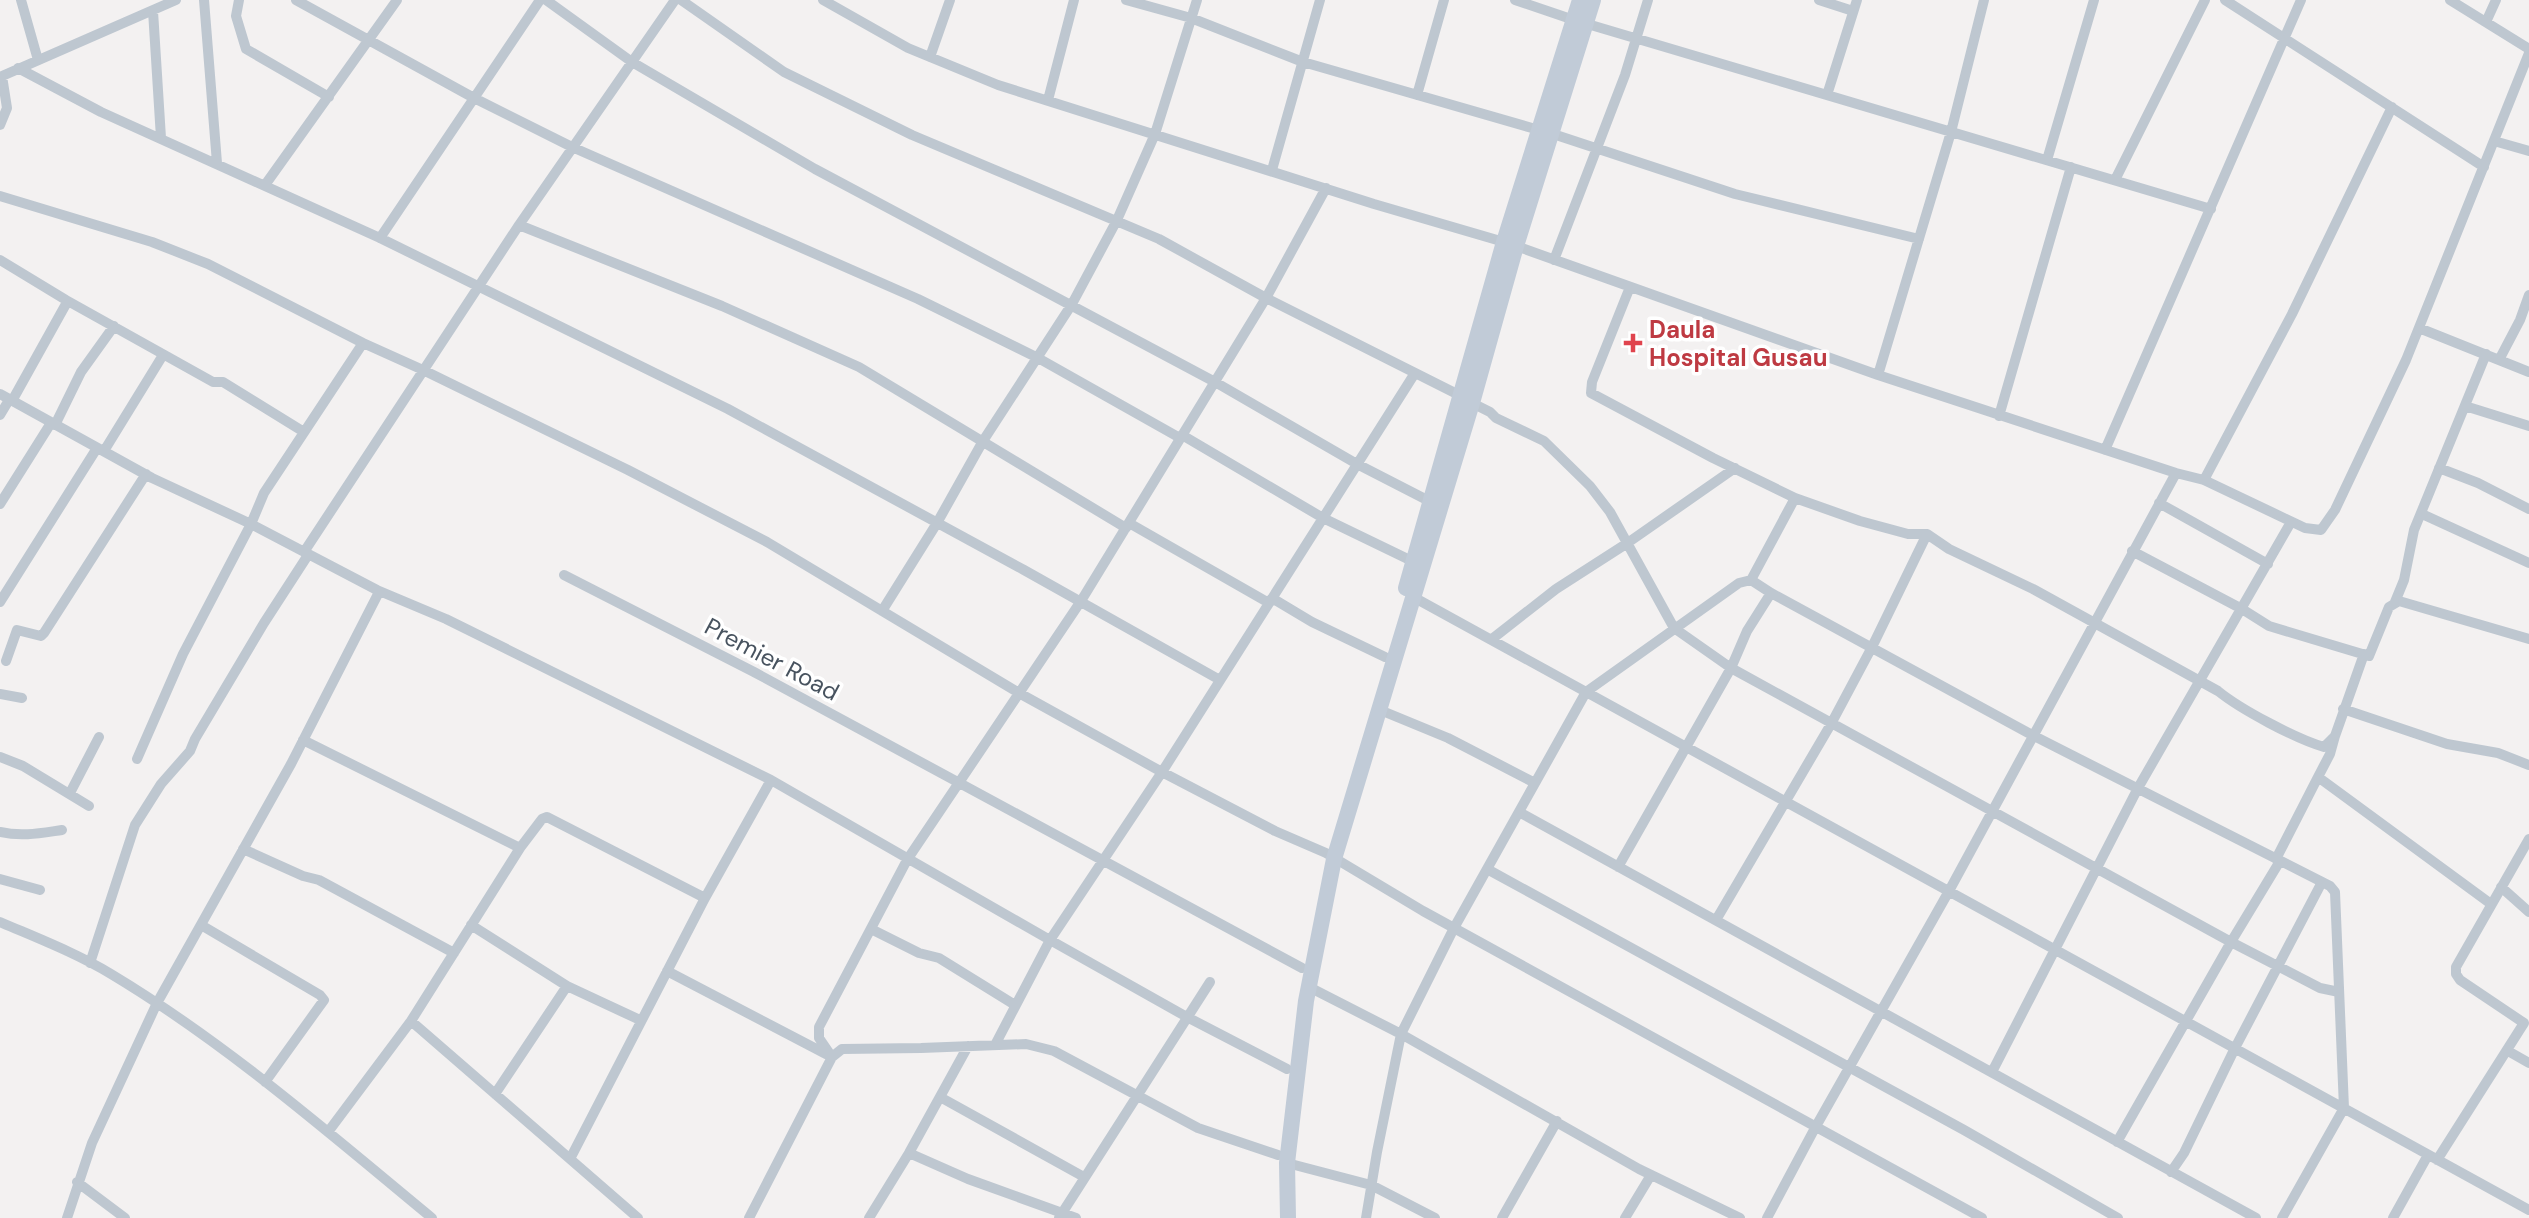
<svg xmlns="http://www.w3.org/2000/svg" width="2529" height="1218" font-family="'DM Sans',sans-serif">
<rect width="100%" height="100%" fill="#f3f1f1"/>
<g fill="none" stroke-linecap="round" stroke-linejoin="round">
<path stroke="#bec7d0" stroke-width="10" d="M 21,0 L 38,60
M 204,0 L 217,163
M 239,0 L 236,16 L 246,49 L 329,97
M 296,0 L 474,98 L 572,147 L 918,299 L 1038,358 L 1180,438
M 546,0 L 632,62 L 815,169 L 1215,382 L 1357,464 L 1431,502
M 681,0 L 784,72 L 912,135 L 1159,239 L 1266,298 L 1461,396
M 823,0 L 908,48 L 998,85 L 1374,204 L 1504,242
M 1126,0 L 1191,18 L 1303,62 L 1539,130
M 1515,0 L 1574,20 L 2211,209
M 1819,0 L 1853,11
M 2225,0 L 2484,167
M 2450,0 L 2529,49
M 153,11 L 161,138
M 2486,22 L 2496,0
M 930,57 L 950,0
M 18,68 L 101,112 L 380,238 L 728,409 L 1024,570 L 1220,680
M 0,77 L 176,0
M 1417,95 L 1444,0
M 1827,95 L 1857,0
M 1048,100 L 1074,0
M 0,125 L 7,108 L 2,76
M 1550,133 L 1735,194 L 1919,239
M 2494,141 L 2529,151
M 2047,160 L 2094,0
M 1272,170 L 1320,0
M 2115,180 L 2205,0
M 265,185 L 397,0
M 0,196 L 152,242 L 208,264 L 363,343 L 423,370 L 628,470 L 767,542 L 1019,693 L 1162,772 L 1275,831 L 1326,853 L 1423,911 L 1982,1218
M 519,225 L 722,306 L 859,367 L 1126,528
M 380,238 L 540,0
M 1516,246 L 1878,375 L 2176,473 L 2204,480 L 2305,528 L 2321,530 L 2335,510 L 2406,360 L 2529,53
M 0,260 L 66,300 L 213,382 L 223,382 L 304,432
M 1554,260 L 1625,75 L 1648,0
M 1630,287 L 1592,382 L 1591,393 L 1713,458 L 1795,498 L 1860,521 L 1908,534 L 1927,534 L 1949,549 L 2033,589 L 2218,691 C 2240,709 2296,739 2324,747 L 2335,736 L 2364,654
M 2419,328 L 2529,372
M 2499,360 L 2520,320 L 2529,295
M 1878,375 L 1951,132 L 1984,0
M 0,394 L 152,478 L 251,524 L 377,590 L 378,594 L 291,764 L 157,1003 L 92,1143 L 67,1218
M 12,401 L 66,304 L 66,300
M 1472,403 L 1490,412 L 1496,418 L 1544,441 L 1590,486 L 1610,512 L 1674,628 L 1731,668 L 2231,942 L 2320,988 L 2339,992
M 2465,406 L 2529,426
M 0,415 L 9,400
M 1999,416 L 2071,167
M 55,425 L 81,372 L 114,326
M 1182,435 L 1323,518 L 1414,562
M 2105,450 L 2301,0
M 104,451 L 163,355
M 2439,468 L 2478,483 L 2529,509
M 2204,480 L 2292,314 L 2392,107
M 2159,503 L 2268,564
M 0,504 L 51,423
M 2422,514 L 2529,563
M 1129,523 L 1269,603
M 2132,551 L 2242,609 L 2269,626 L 2369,656 L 2389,607 L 2399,601 L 2529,639
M 304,552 L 519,225 L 675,0
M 564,575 L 754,672 L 1302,968
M 1751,580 L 1771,593 L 2034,736 L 2330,886 L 2335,892 L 2344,1108 L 2282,1218
M 377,590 L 446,619 L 771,780 L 1050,940 L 1187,1017 L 1287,1069
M 1272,598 L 1312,622 L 1385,657
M 1415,598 L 2529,1210
M 0,602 L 97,448
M 2395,602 L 2404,580 L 2414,530 L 2486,354
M 882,611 L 937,523 L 983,441 L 1072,304 L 1117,220 L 1155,134 L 1197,0
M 1492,639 L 1556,589 L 1626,544 L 1735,468
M 6,661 L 17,630 L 41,636 L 44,633 L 146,474
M 0,694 L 22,698
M 2343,709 L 2447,744 L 2498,753 L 2529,765
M 1380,710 L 1448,738 L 1535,783
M 2335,736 L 2330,754 L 2318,777 L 2491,904
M 303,740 L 520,848
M 0,757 L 23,766 L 89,806
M 137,759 L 183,654 L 251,524 L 264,493 L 363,343
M 70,793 L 99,737
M 1519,812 L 2256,1218
M 0,832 C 22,837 41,833 62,830
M 243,849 L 303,876 L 319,880 L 454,953
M 2276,859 L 2318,777
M 1618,867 L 1731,668 L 1747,631 L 1771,593
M 1487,869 L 1964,1130 L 2118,1218
M 0,879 L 40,890
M 2501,887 L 2529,912
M 1716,920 L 1831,724 L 1872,647 L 1927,534
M 0,922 C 37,938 76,953 111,974 C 226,1043 329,1133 432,1218
M 201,925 L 320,995 L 324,1000 L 265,1082
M 471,925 L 567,986 L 640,1020
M 871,929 L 919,953 L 939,958 L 1015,1005
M 90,963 L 135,825 L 161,784 L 190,751 L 195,739 L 264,623 L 308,555
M 667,971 L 826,1054
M 1309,987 L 1401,1034 L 1639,1169 L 1740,1218
M 411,1021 L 638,1218
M 995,1045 L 1050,940 L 1162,772 L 1415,373
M 2508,1051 L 2529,1063
M 832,1057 L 819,1038 L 819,1027 L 907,860 L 1081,601 L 1266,298 L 1326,188
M 1992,1072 L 2138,788 L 2291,522
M 495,1094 L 567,986
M 940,1097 L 1084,1177
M 328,1132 L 411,1021 L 520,848 L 542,819 L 547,817 L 705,898
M 2117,1142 L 2231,942 L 2280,861
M 909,1153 L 968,1179 L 1076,1218
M 570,1159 L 705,898 L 771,780
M 2437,1160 L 2524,1023 L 2460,980 L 2456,974 L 2456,967 L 2529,839
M 1287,1163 L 1371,1185 L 1435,1218
M 2171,1172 L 2184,1153 L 2235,1048 L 2322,882
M 77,1182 L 125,1218
M 749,1218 L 832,1057 L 842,1049 L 921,1048 L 1026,1044 L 1054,1051 L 1198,1128 L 1278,1155
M 869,1218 L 909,1153 L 968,1046
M 1059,1218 L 1210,982
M 1366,1218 L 1377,1152 L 1401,1034 L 1454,928 L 1586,692 L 1739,583 L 1751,580 L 1795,498
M 1502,1218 L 1557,1121
M 1625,1218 L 1651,1175
M 1767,1218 L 1815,1128 L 1949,891 L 2176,473
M 2393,1218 L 2428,1155"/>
<path stroke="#c1cbd7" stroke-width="16" d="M 1406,588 L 1504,242 L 1580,0
M 1288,1218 L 1287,1163 L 1306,1001 L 1334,859 L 1472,403 L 1516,246 L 1593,0"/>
</g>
<path fill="#e0444e" stroke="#fff" stroke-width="2.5" d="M1629.5 332.5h7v7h7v7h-7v7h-7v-7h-7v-7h7z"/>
<g text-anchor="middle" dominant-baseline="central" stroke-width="7" stroke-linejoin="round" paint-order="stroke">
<g font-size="24" font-weight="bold" fill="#be3a42" stroke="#fff" text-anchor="start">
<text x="1649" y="329">Daula<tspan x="1649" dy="28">Hospital Gusau</tspan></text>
</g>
<g font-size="24" fill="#48535f" stroke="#fff">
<text transform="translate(772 659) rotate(28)">Premier Road</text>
</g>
</g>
</svg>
